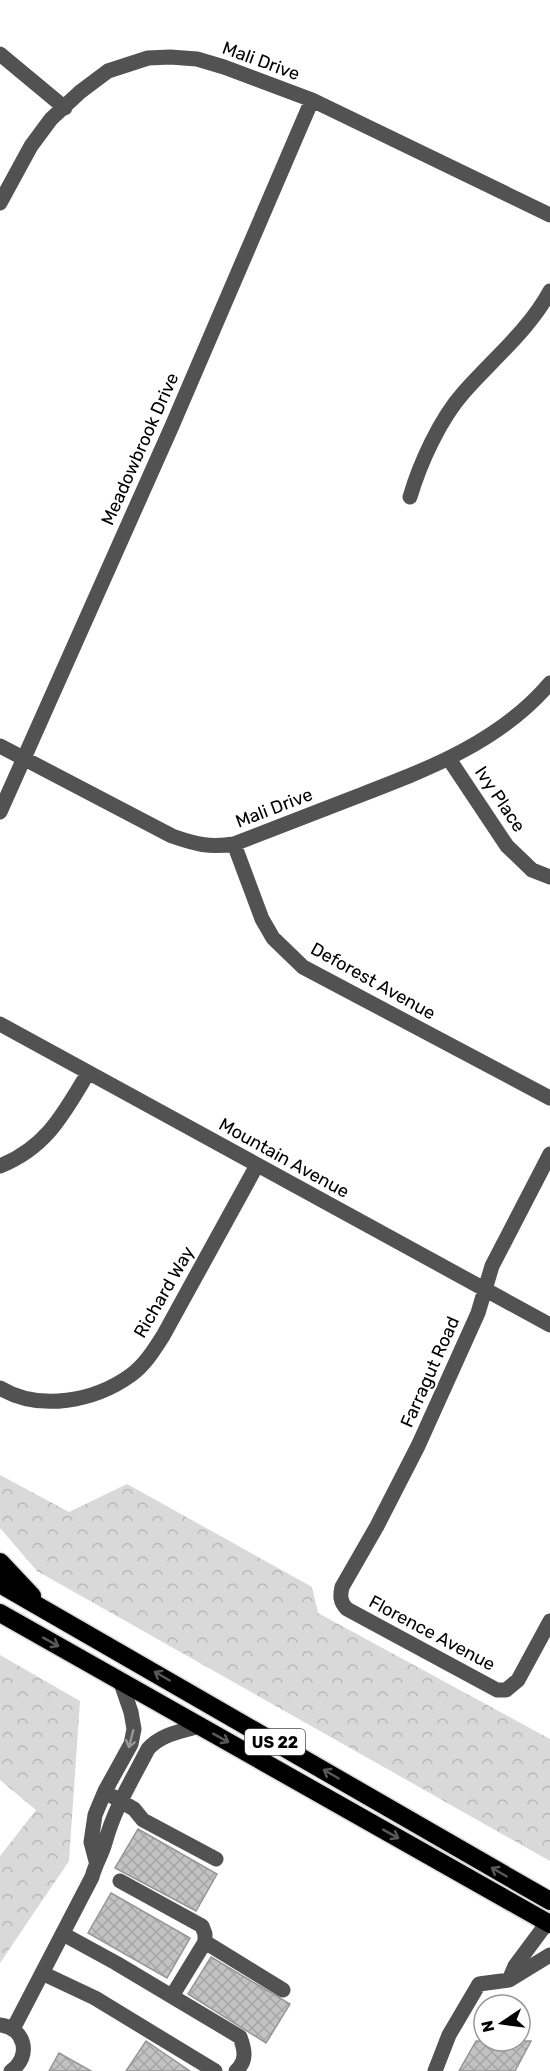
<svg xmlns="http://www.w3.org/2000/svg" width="550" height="2071" font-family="Rubik,sans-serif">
<defs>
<pattern id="forest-crowns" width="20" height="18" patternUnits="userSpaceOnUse" patternTransform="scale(1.5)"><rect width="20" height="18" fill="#d9d9d9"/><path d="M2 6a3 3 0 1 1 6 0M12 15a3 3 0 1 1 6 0" fill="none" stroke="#b8b8b8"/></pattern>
<pattern id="building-cross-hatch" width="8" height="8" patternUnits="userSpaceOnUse" patternTransform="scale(1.5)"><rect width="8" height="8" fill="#c2c2c2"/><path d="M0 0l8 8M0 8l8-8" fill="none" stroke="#a5a5a5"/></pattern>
</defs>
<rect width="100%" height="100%" fill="#fff"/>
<path fill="url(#forest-crowns)" d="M 0,1475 L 69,1512 L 127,1484 L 312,1587 L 318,1613 L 550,1739 L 550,1861 L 37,1571 L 0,1528 Z
M 0,1655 L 80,1701 L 69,1861 L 0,1963 L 0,1856 L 36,1810 L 0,1780 Z"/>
<path fill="url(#building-cross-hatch)" stroke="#969696" stroke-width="1.5" d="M 138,1829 L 217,1874 L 196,1911 L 115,1868 Z
M 111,1893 L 190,1938 L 167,1978 L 88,1933 Z
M 211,1957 L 290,2004 L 266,2043 L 188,1994 Z
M 146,2041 L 190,2071 L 126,2071 Z
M 476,2041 L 531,2041 L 515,2071 L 459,2071 Z
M 59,2053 L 91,2071 L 49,2071 Z"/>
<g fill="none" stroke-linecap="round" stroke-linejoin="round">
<defs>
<path id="highway" d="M 0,1562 L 32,1596
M 0,1584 L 550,1901
M 0,1613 L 550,1924"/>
</defs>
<use href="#highway" stroke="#dbdbdb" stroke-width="21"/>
<path stroke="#525252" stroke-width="15" d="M 0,54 L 65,108
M 0,203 L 31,146 L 51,119 L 80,92 L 108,71 L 148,58 L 170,57 L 197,59 L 224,67 L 312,100 L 550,215
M 410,497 C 420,463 440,419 464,392 C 493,359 529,330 550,291
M 0,746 L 172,836 C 195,844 209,848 234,844 C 275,828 317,812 358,796 C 428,769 500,742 550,683
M 449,759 L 507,846 L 532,870 L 550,877
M 0,812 L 172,426 L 312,100
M 234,844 L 262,919 L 273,938 L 303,967 L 550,1098
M 0,1024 L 550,1325
M 550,1154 L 492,1266 L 478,1313 L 418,1446 L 377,1526 L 342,1587 C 340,1596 340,1602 347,1609 L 497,1690 L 506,1690 L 518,1680 L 550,1621
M 0,1166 C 47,1147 64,1113 88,1073
M 0,1388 C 40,1412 95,1401 131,1375 C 145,1365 154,1350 163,1336 L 257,1165
M 112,1796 L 134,1809 L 143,1820 L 216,1859
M 96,1861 L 91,1842 L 95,1815 L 105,1791 L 131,1744 L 134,1729 L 131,1712 L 121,1683
M 120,1881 L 202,1926 L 205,1934 L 205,1942 L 172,1996
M 547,1923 L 515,1966 L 509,1980 L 550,1955
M 63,1934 L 116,1963 L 240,2037 C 245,2050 247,2061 236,2071
M 205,1942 L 283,1990
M 42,1973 L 95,1998 L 215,2071
M 0,2025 C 25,2028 32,2056 11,2071
M 13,2029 L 92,1877 C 95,1865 102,1854 105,1843 C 114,1809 132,1780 148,1749 C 161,1734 180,1732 199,1726
M 435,2071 L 449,2035 L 479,1984 L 509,1980"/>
<use href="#highway" stroke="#000" stroke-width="18"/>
</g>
<defs><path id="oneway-shaft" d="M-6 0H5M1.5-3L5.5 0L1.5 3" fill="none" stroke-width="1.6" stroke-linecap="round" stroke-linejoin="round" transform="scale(1.5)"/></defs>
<g stroke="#595959">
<use href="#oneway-shaft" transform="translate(51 1642) rotate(29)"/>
<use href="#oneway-shaft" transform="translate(162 1676) rotate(-150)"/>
<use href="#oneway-shaft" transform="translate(221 1738) rotate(29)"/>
<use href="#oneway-shaft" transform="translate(331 1774) rotate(-150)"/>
<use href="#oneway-shaft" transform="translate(391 1834) rotate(29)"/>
<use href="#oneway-shaft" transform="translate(499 1872) rotate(-150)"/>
</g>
<use stroke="#979797" href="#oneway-shaft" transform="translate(131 1739) rotate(105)"/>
<g text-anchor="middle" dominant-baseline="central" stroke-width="4.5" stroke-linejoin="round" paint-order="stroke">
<rect fill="#fff" stroke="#4c4c4c" stroke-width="1.5" x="245" y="1729" width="60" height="26" rx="4.5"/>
<g font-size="16" font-weight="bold" fill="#000">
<text x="275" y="1742">US 22</text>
</g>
<g font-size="18" fill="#000" stroke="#fff">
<text transform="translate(261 61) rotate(20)">Mali Drive</text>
<text transform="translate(140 449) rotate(-66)">Meadowbrook Drive</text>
<text transform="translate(500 799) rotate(56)">Ivy Place</text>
<text transform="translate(274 808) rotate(-21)">Mali Drive</text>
<text transform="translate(373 981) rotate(29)">Deforest Avenue</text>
<text transform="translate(284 1158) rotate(29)">Mountain Avenue</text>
<text transform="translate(164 1292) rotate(-60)">Richard Way</text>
<text transform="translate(430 1372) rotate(-66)">Farragut Road</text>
<text transform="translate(432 1633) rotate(28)">Florence Avenue</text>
</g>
</g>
<g transform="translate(502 2023) rotate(257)"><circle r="28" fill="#ffffff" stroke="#999999" stroke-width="1.5"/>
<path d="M0-4.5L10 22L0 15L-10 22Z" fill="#000000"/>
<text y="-9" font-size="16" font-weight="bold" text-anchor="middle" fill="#000000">N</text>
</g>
</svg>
